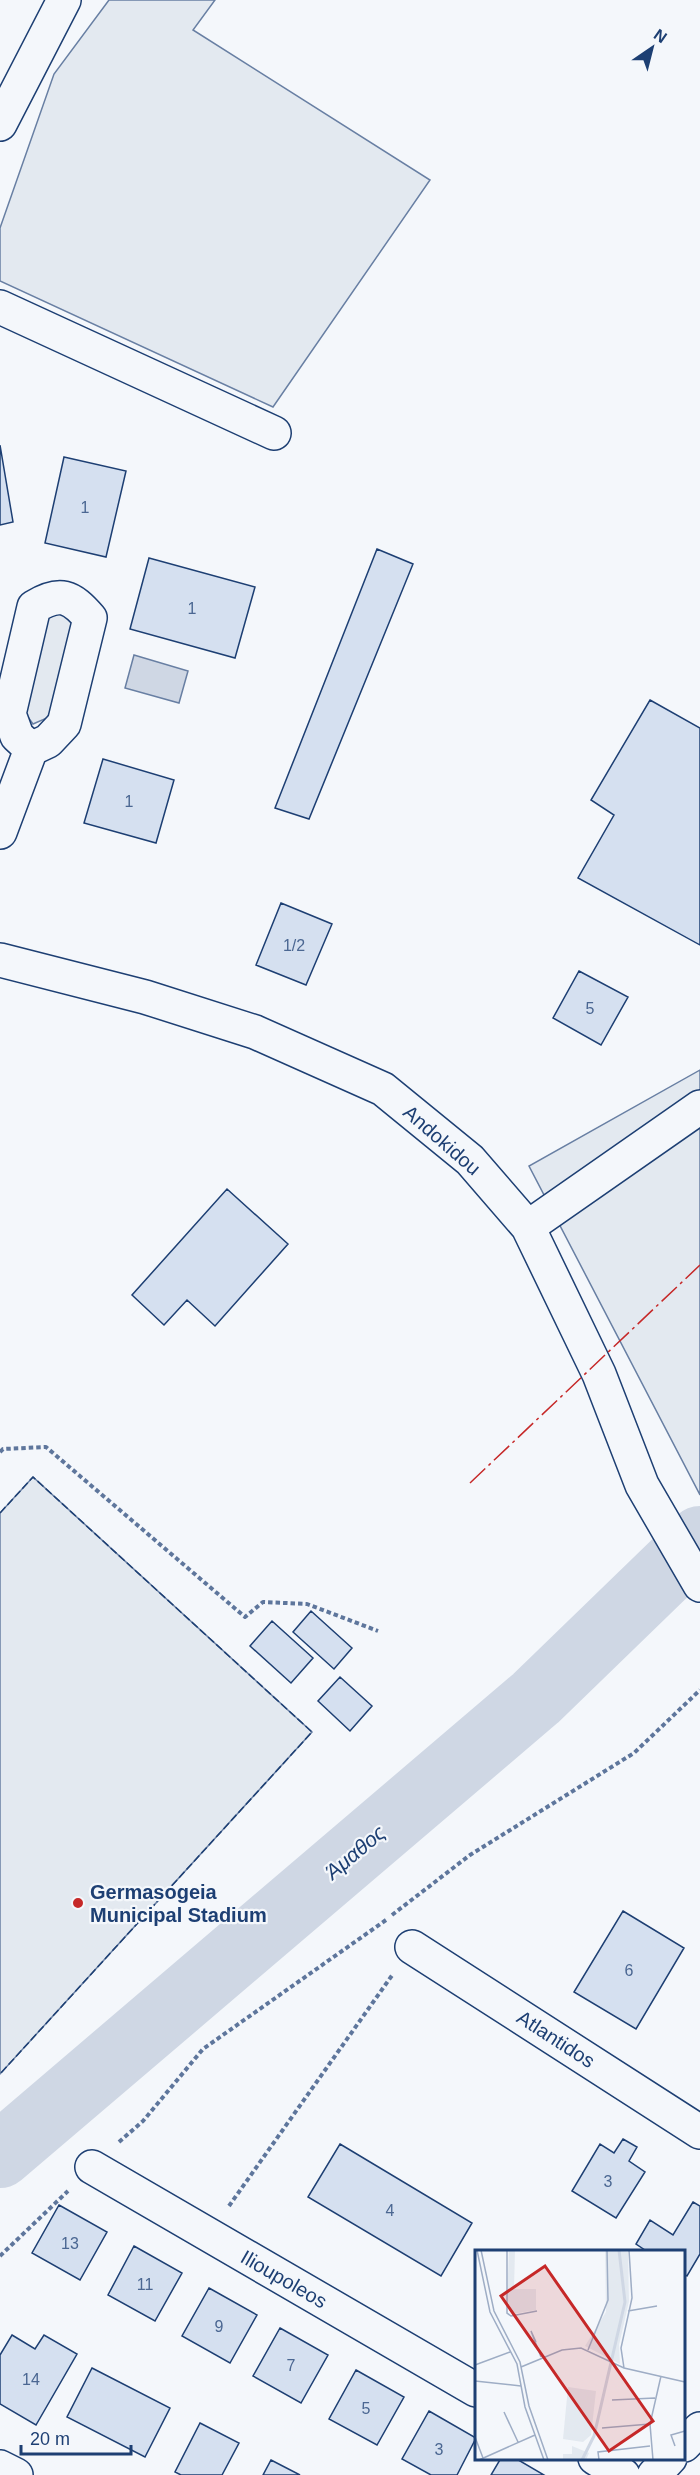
<svg xmlns="http://www.w3.org/2000/svg" width="700" height="2475" font-family="Helvetica,sans-serif">
<rect width="100%" height="100%" fill="#f4f7fb"/>
<path fill="#e3e9f0" stroke="#687fa3" stroke-width="1.5" d="M 109,0 L 215,0 L 193,30 L 430,180 L 273,407 L 0,281 L 0,228 L 54,74 Z
M 54,610 L 73,617 L 53,707 L 47,718 L 33,724 L 25,713 C 30,691 40,624 54,610 Z
M 700,1070 L 700,1495 L 529,1166 Z
M 33,1477 L 312,1732 L 0,2074 L 0,1513 Z"/>
<path fill="#cfd7e4" stroke="#687fa3" stroke-width="1.5" d="M 134,655 L 188,671 L 179,703 L 125,688 Z"/>
<g fill="none" stroke-linecap="round" stroke-linejoin="round">
<path stroke="#cfd7e4" stroke-width="66" d="M 0,2155 L 536,1698 L 700,1539"/>
</g>
<path fill="#d5e0f0" stroke="#1d3f73" stroke-width="1.5" d="M 0,445 L 13,522 L 0,525 Z
M 64,457 L 126,471 L 106,557 L 45,543 Z
M 377,549 L 413,564 L 309,819 L 275,808 Z
M 149,558 L 255,587 L 235,658 L 130,629 Z
M 650,700 L 700,728 L 700,945 L 578,878 L 614,815 L 591,800 Z
M 103,759 L 174,780 L 156,843 L 84,823 Z
M 281,903 L 332,924 L 306,985 L 256,965 Z
M 579,971 L 628,997 L 601,1045 L 553,1018 Z
M 227,1189 L 288,1244 L 215,1326 L 187,1300 L 164,1325 L 132,1295 Z
M 311,1611 L 352,1648 L 334,1669 L 293,1632 Z
M 272,1621 L 313,1658 L 291,1683 L 250,1646 Z
M 340,1677 L 372,1706 L 350,1731 L 318,1701 Z
M 623,1911 L 684,1948 L 636,2029 L 574,1992 Z
M 623,2139 L 637,2147 L 629,2161 L 645,2172 L 616,2218 L 572,2191 L 600,2144 L 614,2153 Z
M 340,2144 L 472,2223 L 441,2276 L 308,2197 Z
M 693,2202 L 700,2206 L 700,2254 L 687,2276 L 684,2274 L 684,2252 L 648,2252 L 636,2244 L 650,2220 L 673,2235 Z
M 59,2205 L 107,2232 L 80,2280 L 32,2253 Z
M 134,2246 L 182,2273 L 155,2321 L 108,2295 Z
M 209,2288 L 257,2315 L 230,2363 L 182,2336 Z
M 280,2328 L 328,2355 L 301,2403 L 253,2376 Z
M 12,2335 L 35,2349 L 44,2335 L 77,2354 L 36,2425 L 0,2404 L 0,2355 Z
M 92,2368 L 170,2408 L 145,2457 L 67,2417 Z
M 356,2370 L 404,2397 L 377,2445 L 329,2419 Z
M 429,2411 L 476,2438 L 457,2475 L 431,2475 L 402,2459 Z
M 200,2423 L 239,2443 L 222,2475 L 181,2475 L 175,2472 Z
M 501,2458 L 515,2458 L 544,2475 L 491,2475 Z
M 271,2460 L 300,2475 L 263,2475 Z"/>
<g fill="none" stroke-linecap="round" stroke-linejoin="round">
<defs>
<path id="minor" d="M 0,124 L 64,0
M 0,307 L 274,433
M 0,832 L 31,749 L 48,741 L 64,724 L 90,618 C 71,596 60,591 34,607 L 9,714 L 17,736 L 31,749
M 0,960 L 145,997 L 255,1032 L 383,1089 L 470,1160 L 528,1227 L 599,1374 L 642,1485 L 700,1585
M 528,1227 L 700,1107
M 412,1947 L 700,2132
M 92,2167 L 476,2390
M 684,2445 L 700,2429
M 595,2458 L 623,2475
M 0,2467 L 16,2475
M 654,2475 L 670,2458"/>
</defs>
<use href="#minor" stroke="#1d3f73" stroke-width="36"/>
<path stroke="#5e769c" stroke-width="4" stroke-dasharray="4.5 3" stroke-linecap="butt" d="M 0,1452 L 3,1449 L 46,1447 L 245,1617 L 263,1602 L 307,1604 L 378,1631
M 392,1915 L 470,1855 L 634,1753 L 700,1690
M 119,2142 L 143,2121 L 203,2049 L 386,1920
M 229,2206 L 393,1974
M 0,2256 L 68,2191"/>
<use href="#minor" stroke="#f4f7fb" stroke-width="33"/>
<path stroke="#1d3f73" stroke-width="1.5" stroke-dasharray="8 3" stroke-linecap="butt" d="M 0,1513 L 33,1477 L 312,1732 L 0,2074"/>
<path stroke="#c62828" stroke-width="1.5" stroke-dasharray="21 4.5 3 4.5" stroke-linecap="butt" d="M 470,1483 L 700,1265"/>
</g>
<circle fill="#c62828" stroke="#f4f7fb" stroke-width="2" cx="78" cy="1903" r="6"/>
<g text-anchor="middle" dominant-baseline="central" stroke-width="4.5" stroke-linejoin="round" paint-order="stroke">
<g font-size="16" fill="#4b6792">
<text x="85" y="507">1</text>
<text x="192" y="608">1</text>
<text x="129" y="801">1</text>
<text x="294" y="945">1/2</text>
<text x="590" y="1008">5</text>
<text x="629" y="1970">6</text>
<text x="608" y="2181">3</text>
<text x="390" y="2210">4</text>
<text x="70" y="2243">13</text>
<text x="145" y="2284">11</text>
<text x="219" y="2326">9</text>
<text x="291" y="2365">7</text>
<text x="31" y="2379">14</text>
<text x="366" y="2408">5</text>
<text x="439" y="2449">3</text>
</g>
<g font-size="20" fill="#1d3f73" stroke="#f4f7fb">
<text transform="translate(442 1140) rotate(41)">Andokidou</text>
<text transform="translate(556 2039) rotate(33)">Atlantidos</text>
<text transform="translate(284 2279) rotate(30)">Ilioupoleos</text>
</g>
<g font-size="20" font-weight="bold" fill="#1d3f73" stroke="#f4f7fb" text-anchor="start">
<text x="90" y="1892">Germasogeia<tspan x="90" dy="23">Municipal Stadium</tspan></text>
</g>
<g font-size="21" font-style="italic" fill="#1d3f73" stroke="#f4f7fb">
<text transform="translate(355 1852) rotate(-40)">Άμαθος</text>
</g>
</g>
<g transform="translate(475 2250)">
<rect width="210" height="210" fill="#f4f7fb"/>
<path d="M 34,0 L 40,0 L 39,39 L 61,39 L 61,60 L 37,64 L 32,48 ZM 130,0 L 153,2 L 154,51 L 144,95 L 145,114 L 110,96 L 131,62 ZM 93,137 L 121,141 L 116,185 L 108,192 L 88,189 ZM 97,196 L 114,203 L 111,210 L 88,210 L 88,204 L 97,204 Z" fill="#e3e9f0"/>
<path fill="none" stroke="#cfd7e4" stroke-width="3" d="M 107,210 L 119,186 L 150,52 L 144,0"/>
<path fill="none" stroke="#9eadc5" stroke-width="1.5" d="M 2,0 L 15,62 L 42,114 L 50,157 L 69,210M 6,0 L 19,61 L 45,112 L 54,156 L 73,210M 32,0 L 32,63 L 36,66 L 62,61M 153,61 L 182,56M 61,92 L 56,81 L 66,107M 113,100 L 133,50 L 132,0M 0,115 L 35,102M 46,117 L 87,100 L 106,98 L 149,118 L 210,132M 149,118 L 146,98 L 157,48 L 154,0M 0,131 L 46,136M 137,150 L 180,148M 29,162 L 43,192M 127,178 L 175,174M 0,187 L 8,208M 200,196 L 196,185 L 210,181M 4,210 L 60,185M 124,210 L 123,202 L 175,196M 178,210 L 175,174 L 186,126"/>
<path fill="#c62828" fill-opacity="0.15" stroke="#c62828" stroke-width="3" d="M 70,16 L 178,171 L 134,201 L 26,46 Z"/>
<rect width="210" height="210" fill="none" stroke="#1d3f73" stroke-width="3"/>
</g>
<g transform="translate(652 48) rotate(35)" stroke="#f4f7fb" stroke-width="4.5" paint-order="stroke">
<path d="M0-4.5L10 22L0 15L-10 22Z" fill="#1d3f73"/>
<text y="-9" font-size="16" font-weight="bold" text-anchor="middle" fill="#1d3f73">N</text>
</g>
<path d="M21 2445v9h110v-9" fill="none" stroke="#1d3f73" stroke-width="3"/>
<text x="30" y="2445" font-size="18" fill="#1d3f73" stroke="#f4f7fb" stroke-width="4.5" paint-order="stroke">20 m</text>
</svg>
